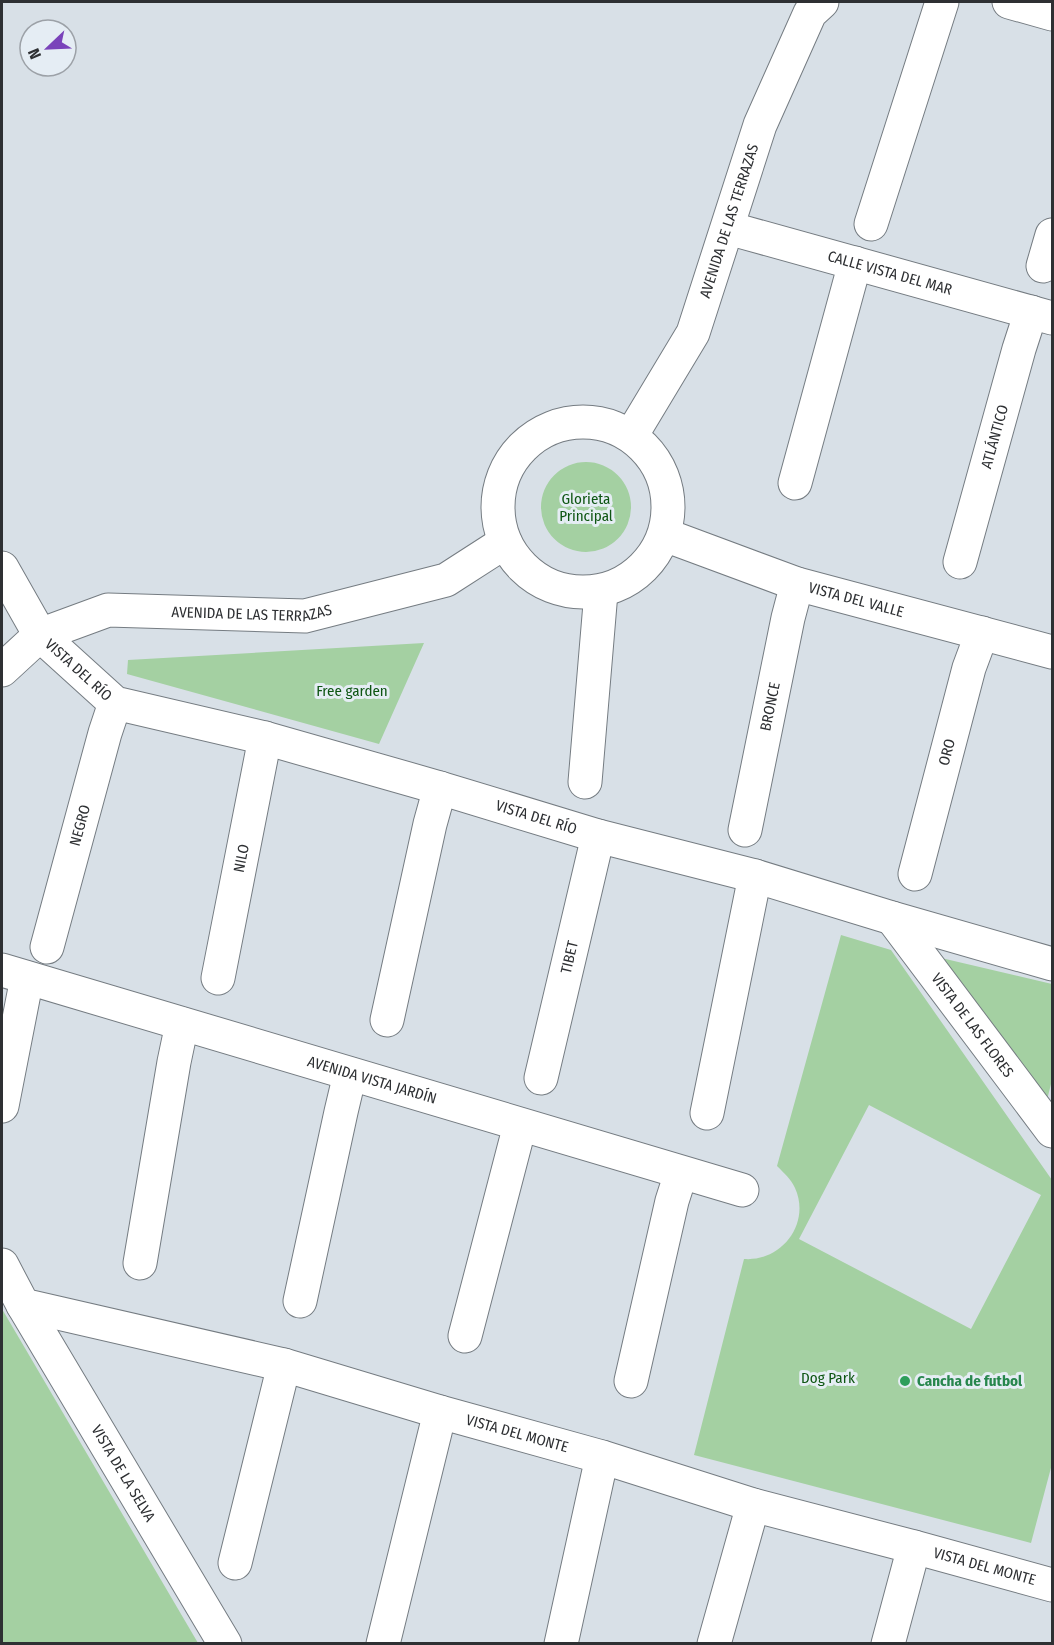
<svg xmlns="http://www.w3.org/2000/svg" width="1054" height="1645" font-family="'Fira Sans Condensed',sans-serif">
<rect width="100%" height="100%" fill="#d8e0e7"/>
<path fill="#a4d0a2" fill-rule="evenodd" d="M541 507a45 45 0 1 1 90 0a45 45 0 1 1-90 0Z
M 424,643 L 379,744 L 127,674 L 128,660 Z
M 841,935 L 891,950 L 1052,1180 L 1052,1464 L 1031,1543 L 694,1455 L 744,1259 C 782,1262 811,1223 795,1188 C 791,1179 784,1173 777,1166 ZM 869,1105 L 1041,1195 L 971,1329 L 799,1239 Z
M 937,957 L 1052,984 L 1052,1080 L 1047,1100 Z
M 2,1309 L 198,1643 L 2,1643 Z"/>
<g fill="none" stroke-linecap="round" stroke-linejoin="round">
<defs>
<g id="minor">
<path d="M 1009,2 L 1052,14"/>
<path d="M 871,224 L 942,2"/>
<path id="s1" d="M 728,228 L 1052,318"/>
<path d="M 1043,266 L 1052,235"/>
<circle cx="583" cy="507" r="85"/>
<path id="s2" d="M 631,436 L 693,333 L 760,125 L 810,13 L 822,2"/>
<path d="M 795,483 L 855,263"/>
<path id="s3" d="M 665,535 L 797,584 L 1052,652"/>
<path id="s4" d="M 960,562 L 1019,349 L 1031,312"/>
<path id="s5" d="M 2,568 L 40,635 L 115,703 L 265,738 L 440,788 L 598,836 L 755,876 L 892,918 L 1052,964"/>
<path id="s6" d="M 2,670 L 40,635 L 108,610 L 305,616 L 446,580 L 505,542"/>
<path d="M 585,782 L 601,592"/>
<path id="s7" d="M 745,830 L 788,618 L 797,584"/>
<path id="s8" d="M 915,874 L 969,668 L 982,633"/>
<path id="s9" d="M 892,918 L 1052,1131"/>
<path id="s10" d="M 47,947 L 105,733 L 115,703"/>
<path id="s11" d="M 2,970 L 742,1190"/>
<path id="s12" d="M 218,978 L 265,738"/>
<path d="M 387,1020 L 430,824 L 440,788"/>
<path id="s13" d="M 541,1078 L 598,836"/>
<path d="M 2,1106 L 27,978"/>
<path d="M 707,1113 L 755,876"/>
<path d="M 140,1263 L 174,1062 L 182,1024"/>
<path id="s14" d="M 2,1265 L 23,1305 L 284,1365 L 440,1412 L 602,1457 L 753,1505 L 914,1547 L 1052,1585"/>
<path d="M 300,1301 L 341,1112 L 350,1074"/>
<path id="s15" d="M 23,1305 L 225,1644"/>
<path d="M 465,1336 L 520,1125"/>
<path d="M 631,1381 L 672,1201 L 681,1173"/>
<path d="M 235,1563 L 284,1365"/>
<path d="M 383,1644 L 440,1412"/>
<path d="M 561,1644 L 602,1457"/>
<path d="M 714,1644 L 753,1505"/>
<path d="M 888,1644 L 914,1547"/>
</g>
</defs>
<use href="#minor" stroke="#757c82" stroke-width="35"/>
<use href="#minor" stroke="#fff" stroke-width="33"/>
</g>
<circle fill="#2e9e5b" stroke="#e5edf4" stroke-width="2" cx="905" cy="1381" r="6"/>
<g text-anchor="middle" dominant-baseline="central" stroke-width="6" stroke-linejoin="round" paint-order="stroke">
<g font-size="15" fill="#2e3033" stroke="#e5edf4">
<text stroke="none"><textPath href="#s2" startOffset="238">AVENIDA DE LAS TERRAZAS</textPath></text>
<text stroke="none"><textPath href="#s1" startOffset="168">CALLE VISTA DEL MAR</textPath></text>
<text stroke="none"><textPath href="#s4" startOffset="130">ATLÁNTICO</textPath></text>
<text stroke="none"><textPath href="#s3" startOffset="202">VISTA DEL VALLE</textPath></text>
<text stroke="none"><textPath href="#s6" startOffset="268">AVENIDA DE LAS TERRAZAS</textPath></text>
<text stroke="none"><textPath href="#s5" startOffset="129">VISTA DEL RÍO</textPath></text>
<text stroke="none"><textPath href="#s7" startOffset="126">BRONCE</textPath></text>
<text stroke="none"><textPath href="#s8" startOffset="126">ORO</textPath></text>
<text stroke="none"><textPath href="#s5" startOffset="615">VISTA DEL RÍO</textPath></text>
<text stroke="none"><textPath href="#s10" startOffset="126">NEGRO</textPath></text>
<text stroke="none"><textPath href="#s12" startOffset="122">NILO</textPath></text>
<text stroke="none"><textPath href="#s13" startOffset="124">TIBET</textPath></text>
<text stroke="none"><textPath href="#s9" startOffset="134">VISTA DE LAS FLORES</textPath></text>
<text stroke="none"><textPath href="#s11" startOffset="386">AVENIDA VISTA JARDÍN</textPath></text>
<text stroke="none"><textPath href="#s14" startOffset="556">VISTA DEL MONTE</textPath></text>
<text stroke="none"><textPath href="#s15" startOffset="196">VISTA DE LA SELVA</textPath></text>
<text stroke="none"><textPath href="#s14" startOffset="1042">VISTA DEL MONTE</textPath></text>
</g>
<g font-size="15" fill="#0d5512" stroke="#e5edf4">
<text x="586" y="499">Glorieta<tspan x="586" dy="17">Principal</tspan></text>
<text x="352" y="691">Free garden</text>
<text x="828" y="1378">Dog Park</text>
</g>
<g font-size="15" font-weight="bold" fill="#27864d" stroke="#e5edf4" text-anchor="start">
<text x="917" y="1381">Cancha de futbol</text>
</g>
</g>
<rect width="1054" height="1645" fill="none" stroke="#2e3033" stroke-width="6"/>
<g transform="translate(48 48) rotate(247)"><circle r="28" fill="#e5edf4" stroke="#9ca1a7" stroke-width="1.5"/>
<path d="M0-4.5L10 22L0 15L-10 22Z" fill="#7a43ba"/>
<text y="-9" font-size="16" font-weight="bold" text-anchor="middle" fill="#2e3033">N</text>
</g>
</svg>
